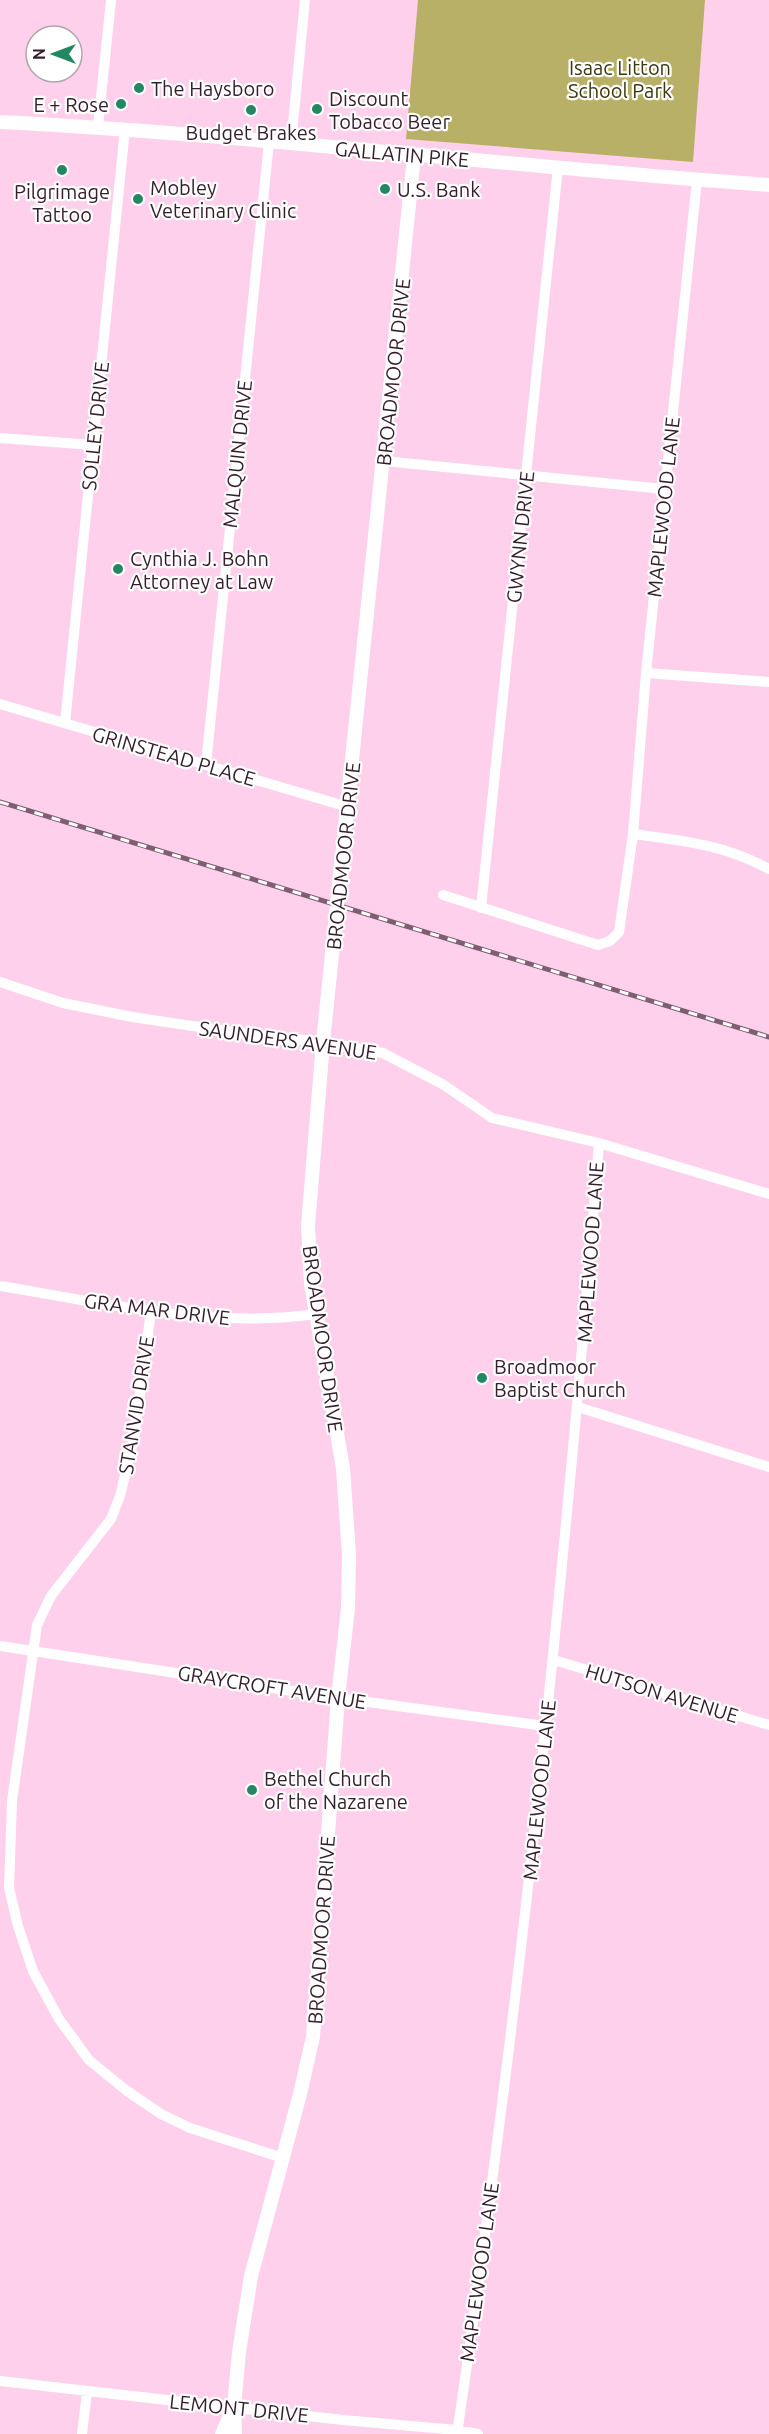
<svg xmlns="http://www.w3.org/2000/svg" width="769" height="2434" font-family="Ubuntu,sans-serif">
<rect width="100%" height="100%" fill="#ffd0eb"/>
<path fill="#b8b067" d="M 418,0 L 705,0 L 693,162 L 406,139 Z"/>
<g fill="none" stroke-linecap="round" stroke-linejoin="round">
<path stroke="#fff" stroke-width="10" d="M 98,126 L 111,0
M 291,144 L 305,0
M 0,438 L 93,445
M 384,461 L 664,489
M 646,673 L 769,682
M 0,704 L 348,807
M 65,723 L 125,129
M 206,765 L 269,142
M 633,834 C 684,841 722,844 769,869
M 443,895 L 598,945 L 610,941 L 619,932 L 633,834 L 646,673 L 697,180
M 481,908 L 558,167
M 0,982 L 63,1003 L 132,1017 L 247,1034 L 323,1042 L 383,1053 L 444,1085 L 492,1118 L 599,1143 L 769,1194
M 0,1286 C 104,1303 210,1329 316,1314
M 151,1311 L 134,1438 L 120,1496 L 111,1519 L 51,1596 L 37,1625 L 12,1801 L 9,1888 L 18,1926 L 33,1971 L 59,2019 L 89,2060 L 127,2091 L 161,2114 L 190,2128 L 283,2158
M 578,1407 L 769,1467
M 0,1646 L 338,1698 L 545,1726
M 554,1660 L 769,1725
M 0,2381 L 343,2420 L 457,2430 L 478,2434
M 82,2434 L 87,2392
M 457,2434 C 520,2006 565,1575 599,1143"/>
<path stroke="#fff" stroke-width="14" d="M 0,122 C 257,135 512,167 769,185
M 222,2434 L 233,2409
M 235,2434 L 234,2407 L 239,2352 L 251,2276 L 300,2094 L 313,2037 L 338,1698 L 348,1608 L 349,1555 L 343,1468 L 311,1284 L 308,1226 L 323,1042 L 414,156"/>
<defs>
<path id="rail" d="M 0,802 L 769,1037"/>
</defs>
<use href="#rail" stroke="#7e5f71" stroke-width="5"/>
<use href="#rail" stroke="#fff" stroke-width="3" stroke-dasharray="9" stroke-linecap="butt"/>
</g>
<g fill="#238862" stroke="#fff" stroke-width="2">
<circle cx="139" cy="88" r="6"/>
<circle cx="121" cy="104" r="6"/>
<circle cx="317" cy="109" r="6"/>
<circle cx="251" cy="110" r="6"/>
<circle cx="62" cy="170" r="6"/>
<circle cx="385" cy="189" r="6"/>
<circle cx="138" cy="199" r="6"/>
<circle cx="118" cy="569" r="6"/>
<circle cx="482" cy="1378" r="6"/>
<circle cx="252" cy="1790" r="6"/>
</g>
<g text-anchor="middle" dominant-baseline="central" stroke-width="4.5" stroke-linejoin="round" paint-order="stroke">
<g font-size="20" fill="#3c3811" stroke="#fff">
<text x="620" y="67">Isaac Litton<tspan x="620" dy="23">School Park</tspan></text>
</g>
<g font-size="20" fill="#341e2b" stroke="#fff" text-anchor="start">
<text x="151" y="88">The Haysboro</text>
<text x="329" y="98">Discount<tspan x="329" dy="23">Tobacco Beer</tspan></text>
<text x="109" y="104" text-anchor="end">E + Rose</text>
<text x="251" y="132" text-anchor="middle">Budget Brakes</text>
<text x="150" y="187">Mobley<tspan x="150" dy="23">Veterinary Clinic</tspan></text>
<text x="397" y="189">U.S. Bank</text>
<text x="62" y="191" text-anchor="middle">Pilgrimage<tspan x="62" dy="23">Tattoo</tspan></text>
<text x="130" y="558">Cynthia J. Bohn<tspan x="130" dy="23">Attorney at Law</tspan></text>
<text x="494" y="1366">Broadmoor<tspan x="494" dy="23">Baptist Church</tspan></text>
<text x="264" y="1778">Bethel Church<tspan x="264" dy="23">of the Nazarene</tspan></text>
</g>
<g font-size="20" fill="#341e2b" stroke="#fff">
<text transform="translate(402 154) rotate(5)">GALLATIN PIKE</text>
<text transform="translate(393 372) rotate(-84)">BROADMOOR DRIVE</text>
<text transform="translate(95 426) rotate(-84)">SOLLEY DRIVE</text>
<text transform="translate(237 454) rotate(-84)">MALQUIN DRIVE</text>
<text transform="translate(663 507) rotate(-84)">MAPLEWOOD LANE</text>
<text transform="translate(520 537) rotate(-84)">GWYNN DRIVE</text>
<text transform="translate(174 756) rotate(16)">GRINSTEAD PLACE</text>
<text transform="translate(343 856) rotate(-84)">BROADMOOR DRIVE</text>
<text transform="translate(288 1040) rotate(8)">SAUNDERS AVENUE</text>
<text transform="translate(590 1252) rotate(-86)">MAPLEWOOD LANE</text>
<text transform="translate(157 1309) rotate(7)">GRA MAR DRIVE</text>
<text transform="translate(323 1339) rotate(82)">BROADMOOR DRIVE</text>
<text transform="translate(136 1405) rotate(-81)">STANVID DRIVE</text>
<text transform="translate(272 1687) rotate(9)">GRAYCROFT AVENUE</text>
<text transform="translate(662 1693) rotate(17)">HUTSON AVENUE</text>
<text transform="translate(539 1790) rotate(-84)">MAPLEWOOD LANE</text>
<text transform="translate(321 1930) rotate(-86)">BROADMOOR DRIVE</text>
<text transform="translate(479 2272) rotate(-82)">MAPLEWOOD LANE</text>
<text transform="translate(239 2408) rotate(6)">LEMONT DRIVE</text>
</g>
</g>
<g transform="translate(54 54) rotate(270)"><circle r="28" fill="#ffffff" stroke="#aea5aa" stroke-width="1.5"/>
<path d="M0-4.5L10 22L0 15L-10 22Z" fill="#238862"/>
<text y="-9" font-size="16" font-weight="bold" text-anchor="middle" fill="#341e2b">N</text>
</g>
</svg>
